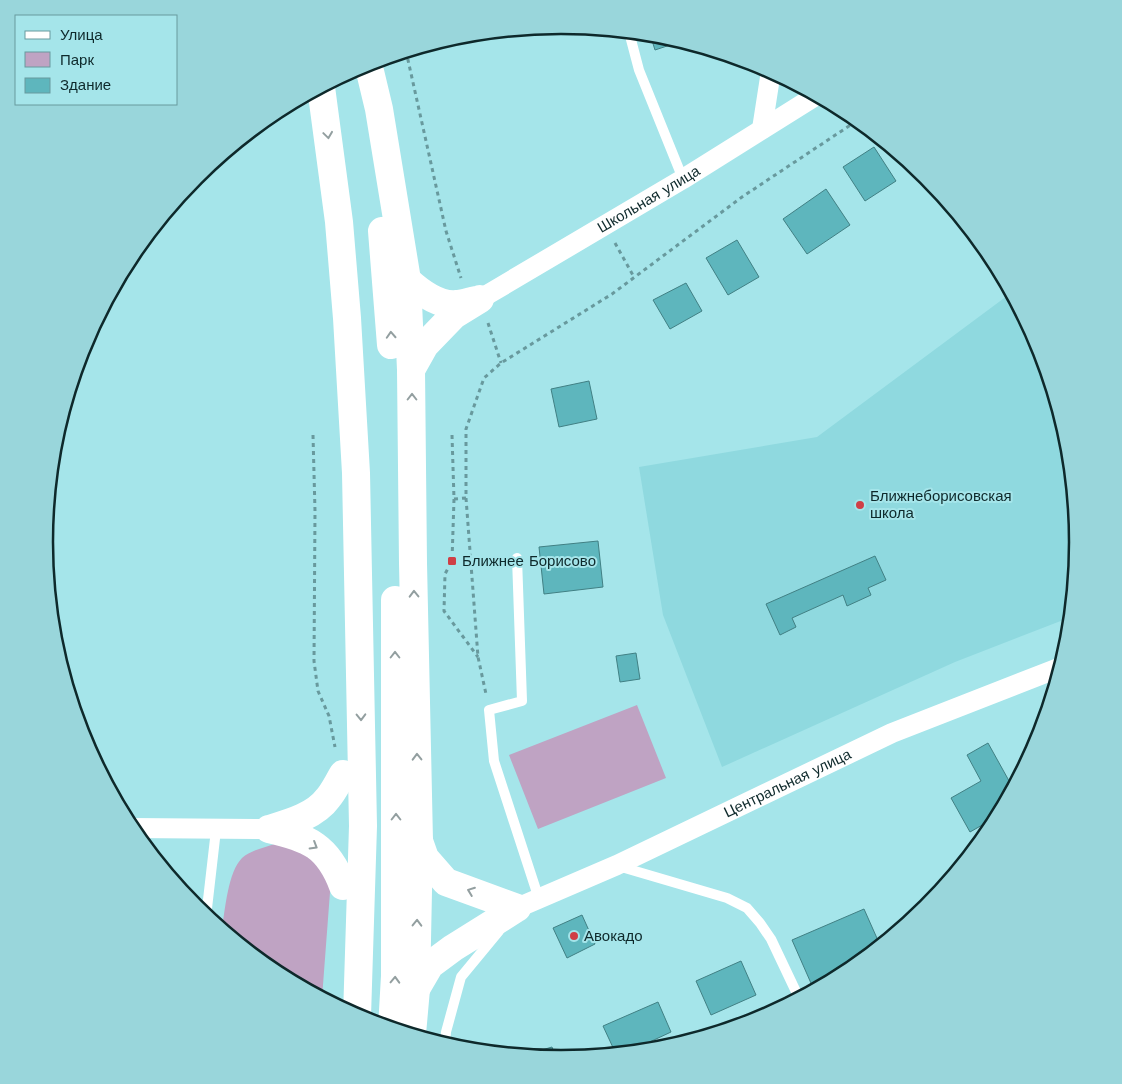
<svg xmlns="http://www.w3.org/2000/svg" width="1122" height="1084" font-family="'Work Sans',sans-serif">
<rect width="100%" height="100%" fill="#a5e5ea"/>
<path fill="#8fd9df" d="M 1011,293 L 1039,344 L 1068,441 L 1078,542 L 1071,617 L 955,662 L 722,767 L 663,615 L 639,467 L 817,437 Z"/>
<path fill="#bfa3c3" d="M 637,705 L 666,778 L 538,829 L 509,755 Z
M 278,843 L 301,845 L 331,879 L 322,998 L 274,972 L 222,929 C 225,910 228,872 242,858 C 251,850 266,847 278,843 Z"/>
<path fill="#5eb6bd" stroke="#418084" d="M 650,34 L 662,35 L 682,41 L 655,50 Z
M 874,147 L 896,181 L 865,201 L 843,167 Z
M 826,189 L 850,225 L 807,254 L 783,219 Z
M 737,240 L 759,277 L 728,295 L 706,258 Z
M 686,283 L 702,311 L 670,329 L 653,300 Z
M 589,381 L 597,419 L 559,427 L 551,389 Z
M 598,541 L 603,587 L 544,594 L 539,547 Z
M 875,556 L 886,580 L 868,588 L 871,595 L 847,606 L 843,595 L 792,618 L 796,627 L 780,635 L 766,604 Z
M 636,653 L 640,679 L 620,682 L 616,656 Z
M 988,743 L 1013,788 L 998,816 L 970,832 L 951,798 L 981,781 L 967,755 Z
M 864,909 L 880,945 L 848,972 L 814,990 L 792,940 Z
M 582,915 L 595,944 L 567,958 L 553,928 Z
M 741,961 L 756,995 L 711,1015 L 696,981 Z
M 658,1002 L 671,1032 L 626,1053 L 616,1054 L 603,1026 Z
M 552,1047 L 556,1058 L 525,1055 Z"/>
<g fill="none" stroke-linecap="round" stroke-linejoin="round">
<path stroke="#68999d" stroke-width="3" stroke-dasharray="4 4" stroke-linecap="butt" d="M 406,51 L 446,231 L 461,278
M 615,243 L 634,277
M 488,323 L 501,363
M 313,435 L 315,511 L 314,661 L 318,691 L 329,716 L 335,747
M 452,435 L 454,499 L 452,561 L 445,574 L 444,611 L 478,657
M 466,498 L 478,657 L 486,694
M 454,499 L 466,498 L 466,429 L 484,378 L 501,363 L 612,294 L 742,197 L 858,120"/>
<path stroke="#fff" stroke-width="10" d="M 629,32 L 639,70 L 683,179
M 517,558 L 522,701 L 489,710 L 494,761 L 539,899
M 618,866 L 727,898 L 747,908 L 760,923 L 771,939 L 799,998
M 206,917 L 216,830
M 445,1045 L 446,1032 L 461,977 L 499,931"/>
<g stroke="#fff" stroke-width="20">
<path d="M 762,129 L 771,71"/>
<path id="s1" d="M 480,299 L 683,179 L 817,95"/>
<path d="M 131,828 L 269,829"/>
<path id="s2" d="M 517,908 L 617,865 L 892,733 L 1061,667"/>
</g>
<path stroke="#fff" stroke-width="28" d="M 407,280 C 419,291 439,306 457,304 C 463,304 470,301 476,300
M 411,370 L 425,345 L 454,315 L 480,299
M 269,829 C 309,838 328,846 343,886
M 269,829 C 289,823 315,816 328,798 C 334,791 338,782 343,774
M 419,841 L 425,858 L 446,882 L 517,908
M 416,989 L 430,965 L 453,948 L 517,908"/>
<path stroke="#fff" stroke-width="28" d="M 368,63 L 379,109 L 407,280 L 411,370 L 413,563 L 419,841 L 416,989 L 412,1034
M 321,87 L 339,222 L 347,318 L 356,473 L 363,826 L 357,1016
M 382,231 L 391,345
M 392,1028 L 395,976 L 395,600"/>
</g>
<defs><path id="oneway-chevron" d="M-2-3.5L2.5 0L-2 3.5" fill="none" stroke-width="1.6" stroke-linecap="round" stroke-linejoin="round" transform="scale(1.25)"/></defs>
<g stroke="#939fa0">
<use href="#oneway-chevron" transform="translate(328 135) rotate(82)"/>
<use href="#oneway-chevron" transform="translate(391 335) rotate(-93)"/>
<use href="#oneway-chevron" transform="translate(412 397) rotate(-90)"/>
<use href="#oneway-chevron" transform="translate(414 594) rotate(-91)"/>
<use href="#oneway-chevron" transform="translate(395 655) rotate(-90)"/>
<use href="#oneway-chevron" transform="translate(361 717) rotate(89)"/>
<use href="#oneway-chevron" transform="translate(417 757) rotate(-91)"/>
<use href="#oneway-chevron" transform="translate(396 817) rotate(-90)"/>
<use href="#oneway-chevron" transform="translate(314 846) rotate(31)"/>
<use href="#oneway-chevron" transform="translate(471 891) rotate(-159)"/>
<use href="#oneway-chevron" transform="translate(417 923) rotate(-89)"/>
<use href="#oneway-chevron" transform="translate(395 980) rotate(-88)"/>
</g>
<g fill="#cf3f46" stroke="#a5e5ea" stroke-width="2">
<circle cx="860" cy="505" r="5"/>
<rect x="447" y="556" width="10" height="10" rx="2.5"/>
<circle cx="574" cy="936" r="5"/>
</g>
<g text-anchor="middle" dominant-baseline="central" stroke-width="4" stroke-linejoin="round" paint-order="stroke">
<g font-size="15" fill="#0e292b" stroke="#a5e5ea">
<text stroke="none"><textPath href="#s1" startOffset="196">Школьная улица</textPath></text>
<text stroke="none"><textPath href="#s2" startOffset="298">Центральная улица</textPath></text>
</g>
<g font-size="15" fill="#0e292b" stroke="#a5e5ea" text-anchor="start">
<text x="870" y="496">Ближнеборисовская<tspan x="870" dy="17">школа</tspan></text>
<text x="462" y="561">Ближнее Борисово</text>
<text x="584" y="936">Авокадо</text>
</g>
</g>
<path d="M0 0H1122V1084H0ZM53 542a508 508 0 1 1 1016 0a508 508 0 1 1-1016 0Z" fill="#99d6db" fill-rule="evenodd"/>
<path fill="none" stroke="#0e292b" stroke-width="2.5" d="M53 542a508 508 0 1 1 1016 0a508 508 0 1 1-1016 0Z"/>
<rect x="15" y="15" width="162" height="90" fill="#a5e5ea" stroke="#699a9e"/>
<rect x="25" y="31" width="25" height="8" fill="#ffffff" stroke="#699a9e"/>
<text x="60" y="40" font-size="15" fill="#0e292b">Улица</text>
<rect x="25" y="52" width="25" height="15" fill="#bfa3c3" stroke="#699a9e"/>
<text x="60" y="65" font-size="15" fill="#0e292b">Парк</text>
<rect x="25" y="78" width="25" height="15" fill="#5eb6bd" stroke="#699a9e"/>
<text x="60" y="90" font-size="15" fill="#0e292b">Здание</text>
</svg>
